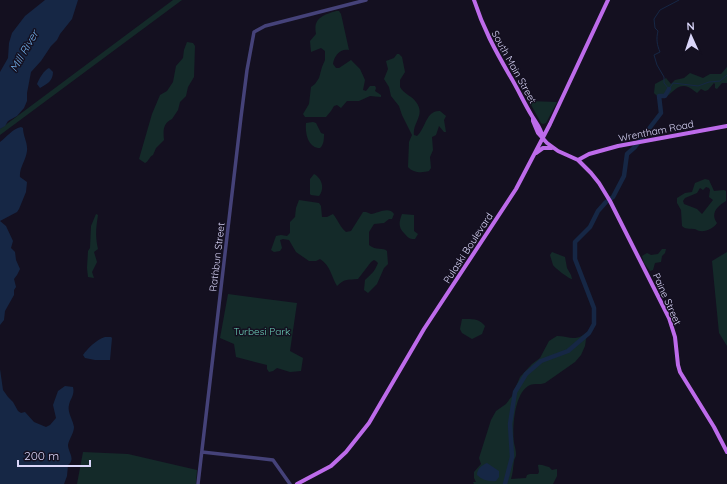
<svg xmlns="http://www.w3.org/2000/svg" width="727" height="484" font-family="Quicksand,sans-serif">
<rect width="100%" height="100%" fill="#141020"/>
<path fill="#142a29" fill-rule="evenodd" d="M 173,0 L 182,0 L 0,135 L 0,129 Z
M 336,11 L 339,11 L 341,14 L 349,50 C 340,48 334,56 333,64 L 336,68 L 339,68 L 351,60 L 360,69 L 365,80 L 363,90 L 366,91 L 370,86 L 375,86 L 376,88 L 375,91 L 381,95 L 381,97 L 370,96 L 359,101 L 347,101 L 341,108 L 337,105 L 334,106 L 331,111 L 326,117 L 305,117 L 303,114 L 309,104 L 311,87 L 315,84 L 319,78 L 322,67 L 325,60 L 325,51 L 321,48 L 311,52 L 310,41 L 316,34 C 313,18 323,15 336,11 Z
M 187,42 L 193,43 L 195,46 L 194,77 L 188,87 L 186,96 L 180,102 L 178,110 L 172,119 C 163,123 163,131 164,140 L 156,148 L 153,155 C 149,157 149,161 145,163 L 139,159 L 152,114 L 160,95 L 167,91 L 173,82 L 176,66 L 183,58 L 184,50 Z
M 397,54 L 399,54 L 402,57 L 405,72 L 400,80 L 400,87 C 404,94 412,96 416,102 C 426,115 412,123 414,135 L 417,136 C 426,128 426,110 440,111 L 446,116 L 444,120 L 446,132 L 444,132 L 439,126 L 436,135 L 432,137 L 433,150 L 430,157 L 431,168 L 429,171 C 422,173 413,173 408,167 L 409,142 L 412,135 L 402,115 L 399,106 L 391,96 L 389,87 L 384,79 L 388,69 L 386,61 L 394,58 Z
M 727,67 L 727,83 L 722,83 L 717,89 L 715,88 L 715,84 L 714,83 L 708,90 L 705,91 L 701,89 L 697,93 C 693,90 689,86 684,86 C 672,85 667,107 654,93 L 655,84 L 666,78 L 671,84 L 675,80 L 684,78 L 690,73 L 703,78 L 710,74 L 721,74 Z
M 529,101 L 557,102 L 546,123 L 543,124 L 541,123 Z
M 313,122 L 316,123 L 321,133 L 324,134 C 324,138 324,145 320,148 C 308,148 305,133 306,123 Z
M 314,174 C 322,178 325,189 319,196 L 311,195 L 310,194 L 310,179 Z
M 705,179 L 709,180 L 714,191 L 724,190 L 726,191 L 726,201 C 717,206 710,214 717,223 C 714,228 706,232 700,231 C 698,231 696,229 694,229 C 688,228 686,230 682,226 L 681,210 L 677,203 L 677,198 L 685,193 L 692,192 L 695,183 ZM 706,187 L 709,188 L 710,190 L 709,197 L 713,200 L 702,214 L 697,209 L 684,204 L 683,201 L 685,198 L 697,193 L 700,188 L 703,190 Z
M 299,200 L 319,203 L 321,206 L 322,217 L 327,217 L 333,214 C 338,220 340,227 346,232 L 351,231 L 363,212 L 366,212 L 371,214 C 378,213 389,206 394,214 L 392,219 L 389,219 L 384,223 L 374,224 L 369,232 L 369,245 C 376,251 383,247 387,251 L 388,264 L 384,268 L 377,284 L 368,293 L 364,290 L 365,280 C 371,274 374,273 378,263 L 376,261 L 374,260 L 371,262 L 358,279 C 348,280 345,278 337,286 C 331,276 331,266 320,259 L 316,261 L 309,261 L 296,252 L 289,240 L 283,239 L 280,240 L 282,248 L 280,251 L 274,252 L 271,250 L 276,236 L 281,235 L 287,236 L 290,233 L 290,222 L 295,217 L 296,208 Z
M 96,214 L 98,215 C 96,228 95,236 98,249 L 94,252 L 97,262 L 92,272 L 94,278 L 88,277 L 87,268 L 88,251 L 90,248 L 91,226 Z
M 402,214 L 414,215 L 414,231 L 418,234 L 415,239 C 408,239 408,237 404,233 C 398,227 399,222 402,214 Z
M 662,249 L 666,249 L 665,253 L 662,256 L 661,262 L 655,263 L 653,270 L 650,271 L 644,263 L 642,256 L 647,253 L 651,255 L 658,254 Z
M 552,252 L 565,257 L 567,268 L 571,275 L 572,279 C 569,279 555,268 553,265 C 552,262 551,258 550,255 Z
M 727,252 L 727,346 L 719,333 L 712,261 Z
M 228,294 L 297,303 L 290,351 L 303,358 L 301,371 L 290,372 L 277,368 L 273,371 L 269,372 L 267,369 L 267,365 L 236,357 L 234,344 L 220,338 Z
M 462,319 C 471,319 479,318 485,326 L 482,334 L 472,339 L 462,333 L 460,329 Z
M 586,333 L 588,334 L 586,339 L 585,346 L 581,355 L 575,362 L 545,383 C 540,385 534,383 530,385 C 514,392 512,429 514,443 C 515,447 516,451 516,455 C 516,457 514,459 514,461 C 513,467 513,473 511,479 L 526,478 L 527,475 L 530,474 L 538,474 L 539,472 L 538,465 C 542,464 546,467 549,467 L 552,470 L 557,469 L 557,476 L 553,484 L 474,484 L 473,482 L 476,482 L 474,478 L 474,472 L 481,464 L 479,458 L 491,420 L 496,411 L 506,404 L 512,396 L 520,377 L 532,364 L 540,358 L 549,341 L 557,336 C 569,336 575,342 586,333 Z
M 83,452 L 128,454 L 197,470 L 196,484 L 77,484 Z"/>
<path fill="#162745" d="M 45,0 L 78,0 L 72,19 L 60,34 L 57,40 L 51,46 L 41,61 L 31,72 L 27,93 L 27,101 L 24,108 L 17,116 L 8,121 L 5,126 L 0,129 L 0,72 L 8,58 L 9,43 L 12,33 L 25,16 Z
M 49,68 L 53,72 C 53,81 47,84 40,88 L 37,84 C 39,79 44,70 49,68 Z
M 21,127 L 23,128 C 23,136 28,143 27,151 C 26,160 19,168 20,177 L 27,182 L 26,192 L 19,209 L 17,212 L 0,221 L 0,142 C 7,137 12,129 21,127 Z
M 0,221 L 6,226 L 13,241 L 11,248 L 15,252 L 16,260 L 20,269 L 17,275 L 14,279 L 16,287 L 14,290 L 14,295 L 5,311 L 4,320 L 0,325 Z
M 105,337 L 111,337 L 112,338 L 110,360 L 95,360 L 85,358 L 83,355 C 88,348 96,340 105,337 Z
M 0,369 L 3,390 L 8,397 L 13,402 L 18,411 L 21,413 L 25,412 L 34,422 L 46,427 L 50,425 L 56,418 L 53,405 L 58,391 L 65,386 L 73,387 C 75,395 70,399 69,405 C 67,412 73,420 74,427 C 74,433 69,439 68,445 C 68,452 76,459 68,465 L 67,476 L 64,484 L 0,484 Z
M 487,463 L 499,471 L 499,477 L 496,481 C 489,482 482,480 477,475 C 477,469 482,465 487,463 Z"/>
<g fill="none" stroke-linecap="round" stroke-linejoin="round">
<path stroke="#162745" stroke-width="1" d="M 679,0 L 660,10 L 654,19 L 655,28 L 658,31 C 656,39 657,45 660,52 L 654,55 L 657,65 L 664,77 L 664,83 L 669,89 L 673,83 L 698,86 L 709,82 L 720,81 L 727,75"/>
<path stroke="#162745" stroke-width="4.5" d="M 505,484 L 512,457 L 510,424 L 515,392 L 526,374 L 541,361 L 568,351 L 589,333 L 594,324 L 594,308 L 575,259 L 575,242 L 590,227 L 598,211 L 606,202 L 613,197 L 624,176 L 627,154 L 635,147 L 661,113 L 659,96 L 665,96 L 669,89"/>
<path stroke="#454279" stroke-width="3.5" d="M 202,452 L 273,460 L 290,484
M 198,484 L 241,117 L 247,70 L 254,32 L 265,26 L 366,0"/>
<path stroke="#bd6bea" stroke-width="4" d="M 474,0 C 483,28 495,50 510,76 C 518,89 524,103 532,116 C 537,124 541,128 543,138
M 533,118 L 533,121 L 538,133 L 547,143 L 558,151 L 578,160 L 591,173 L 599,183 L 610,201 L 669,318 L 675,337 L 678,365 L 680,372 L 714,427 L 727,452
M 536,153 L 543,148 L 552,148
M 578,160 L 589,154 L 618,146 L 727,126
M 297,484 L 331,466 L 346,452 L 369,423 L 424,329 L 516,189 L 550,124 L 608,0"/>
</g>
<g text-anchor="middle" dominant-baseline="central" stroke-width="3" stroke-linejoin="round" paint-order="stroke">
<g font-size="10" fill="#dad6f9" stroke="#141020">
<text transform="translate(514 67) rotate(61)">South Main Street</text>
<text transform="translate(656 131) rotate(-11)">Wrentham Road</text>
<text transform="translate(468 248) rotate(-57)">Pulaski Boulevard</text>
<text transform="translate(217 257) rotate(-83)">Rathbun Street</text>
<text transform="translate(667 299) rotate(66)">Paine Street</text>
</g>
<g font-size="10" fill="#6ccfb8" stroke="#141020">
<text x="262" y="331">Turbesi Park</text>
</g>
<g font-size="11" font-style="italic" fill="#72b1eb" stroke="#141020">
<text transform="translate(24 51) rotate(-60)">Mill River</text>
</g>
</g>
<g transform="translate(691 36) rotate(357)" stroke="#141020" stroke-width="3" paint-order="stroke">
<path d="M0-3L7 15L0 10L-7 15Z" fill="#dad6f9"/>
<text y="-6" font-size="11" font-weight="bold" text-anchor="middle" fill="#dad6f9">N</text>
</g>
<path d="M18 460v6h72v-6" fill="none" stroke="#dad6f9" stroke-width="2"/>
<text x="24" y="460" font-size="12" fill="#dad6f9" stroke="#141020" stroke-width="3" paint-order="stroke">200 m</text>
</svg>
